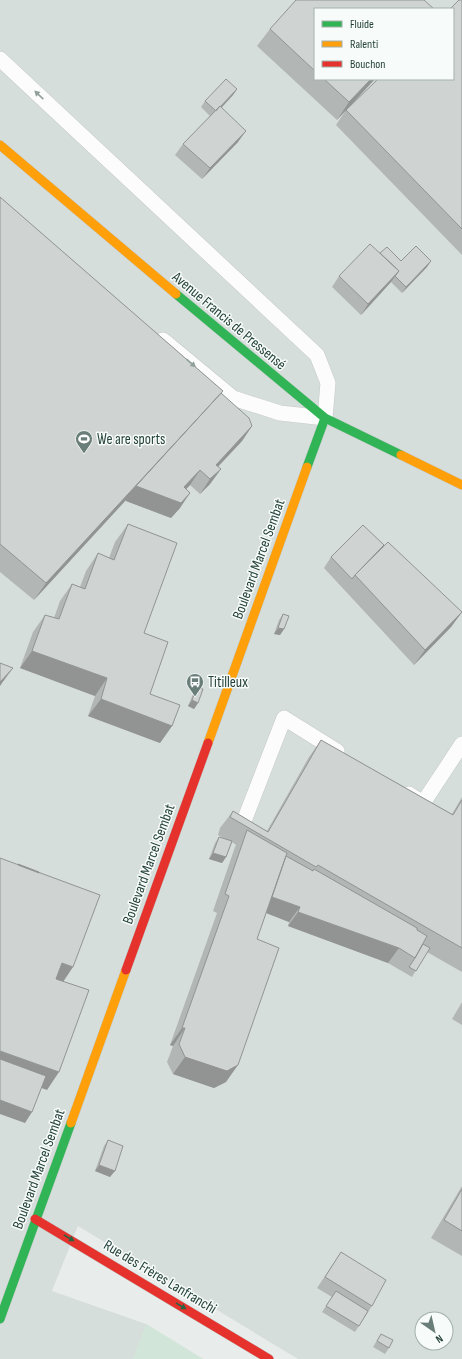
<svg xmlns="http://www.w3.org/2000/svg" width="462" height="1359" font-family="'Sofia Sans Condensed',sans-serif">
<rect width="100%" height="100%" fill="#e8edeb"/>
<path fill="#d6dedb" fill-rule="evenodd" d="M 0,0 L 462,0 L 462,1359 L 298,1359 L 78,1226 L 52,1291 L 146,1324 L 203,1359 L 0,1359 ZM 315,9 L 453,9 L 453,79 L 315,79 ZM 422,1319 L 446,1319 L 446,1343 L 422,1343 Z"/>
<path fill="#d1e6d8" d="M 146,1324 L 203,1359 L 133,1359 Z"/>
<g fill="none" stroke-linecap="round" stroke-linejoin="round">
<defs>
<path id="lane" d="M 0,59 L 317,355 L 328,383 L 325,418 L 280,413 L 233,398 L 163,340
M 409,794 L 423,803 L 462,744
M 244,821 L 284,718 L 337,751"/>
<path id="fast" d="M 176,294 L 325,418 L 401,455
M 307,467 L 325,418
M 0,1319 L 71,1123"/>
<path id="slow" d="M 0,145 L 176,294
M 401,455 L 462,485
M 208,743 L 307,467
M 71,1123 L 126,970"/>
<path id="jam" d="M 126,970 L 208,743
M 35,1219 L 269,1359"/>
</defs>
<use href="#lane" stroke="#c5cac8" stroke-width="16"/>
<use href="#fast" stroke="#c3cbc8" stroke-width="10"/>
<use href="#slow" stroke="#c3cbc8" stroke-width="10"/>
<use href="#jam" stroke="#c3cbc8" stroke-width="10"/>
<use href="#lane" stroke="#fcfcfc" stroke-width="15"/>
<use href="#fast" stroke="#30b455" stroke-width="9"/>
<use href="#slow" stroke="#ff9f0a" stroke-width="9"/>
<use href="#jam" stroke="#e5322d" stroke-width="9"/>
</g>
<path fill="#b2b6b5" d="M 462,0 L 462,255 L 336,125 L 346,110 L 337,120 L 257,46 L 270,29 L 315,9 L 315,79 L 375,79 L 348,108 Z
M 237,89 L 233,95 L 221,108 L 238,142 L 202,179 L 175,155 L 183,144 L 210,116 L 201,107 L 205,101 Z
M 0,197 L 223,391 L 221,393 L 252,426 L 242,441 L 218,467 L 221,469 L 210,484 L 200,494 L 190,485 L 186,489 L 180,508 L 171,518 L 126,501 L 126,500 L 34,600 L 0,572 Z
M 380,253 L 401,261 L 427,267 L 402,293 L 391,282 L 361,315 L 332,287 L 339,276 Z
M 128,524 L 144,633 L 150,694 L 172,726 L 160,743 L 88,716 L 95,696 L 20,668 L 33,632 L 45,615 L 54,618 L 60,601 L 72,584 L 80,587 L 86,571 L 98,553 L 109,558 L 115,542 Z
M 384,545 L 462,612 L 451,627 L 414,665 L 324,568 L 331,557 Z
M 283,614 L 284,629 L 280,635 L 274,634 L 279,620 Z
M 197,688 L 198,703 L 194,709 L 188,706 L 193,694 Z
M 321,740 L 452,814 L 462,797 L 462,972 L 427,952 L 412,977 L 388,963 L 288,926 L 289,922 L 266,913 L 257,939 L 226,1082 L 214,1088 L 173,1074 L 167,1062 L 173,1046 L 170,1045 L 217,913 L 213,911 L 235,847 L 236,845 L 232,842 L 226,857 L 222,863 L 209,859 L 215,843 L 219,837 L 227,840 L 218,835 L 220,828 L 233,811 L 267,831 L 309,757 Z
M 462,1002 L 462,1025 L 452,1019 Z
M 108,1140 L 110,1177 L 95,1171 L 104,1146 Z
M 462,1186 L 462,1256 L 431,1238 Z
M 341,1252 L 372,1306 L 355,1332 L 322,1312 L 332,1297 L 317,1288 Z
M 381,1334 L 389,1348 L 385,1354 L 373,1347 Z"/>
<path fill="#919493" d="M 371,79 L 375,79 L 337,120 L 349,102 Z
M 237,89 L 233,95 L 212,118 L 216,112 Z
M 246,131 L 238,142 L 202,179 L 210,168 Z
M 431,261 L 427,267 L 402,293 L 406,287 Z
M 399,271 L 391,282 L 361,315 L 368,304 Z
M 223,391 L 210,408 L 184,487 L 200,470 L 190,485 L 175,501 L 190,493 L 180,508 L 171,518 L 126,501 L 126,500 L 34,600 L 46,583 Z
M 252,426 L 242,441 L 208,477 L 216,465 Z
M 221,469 L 210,484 L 200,494 L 210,479 Z
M 462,612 L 451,627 L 414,665 L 425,650 Z
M 278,628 L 284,629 L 280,635 L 274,634 Z
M 32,651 L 107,678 L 95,696 L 20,668 Z
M 13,668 L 2,683 L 0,686 L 0,682 Z
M 101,699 L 172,726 L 160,743 L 88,716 Z
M 192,700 L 198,703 L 194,709 L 188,706 Z
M 213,853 L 226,857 L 222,863 L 209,859 Z
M 271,897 L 300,907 L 289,922 L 261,911 Z
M 298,912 L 399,948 L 388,963 L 288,926 Z
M 62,963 L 73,967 L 61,985 L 50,980 Z
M 182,1028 L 185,1028 L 173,1046 L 170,1045 Z
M 0,1051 L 59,1072 L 47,1090 L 0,1073 Z
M 185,1057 L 238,1065 L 226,1082 L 214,1088 L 173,1074 Z
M 0,1100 L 32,1112 L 25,1123 L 0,1114 Z
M 99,1165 L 115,1171 L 110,1177 L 95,1171 Z"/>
<path fill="#cfd4d2" stroke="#919493" d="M 296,0 L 424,0 L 434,9 L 315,9 L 315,71 L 270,29 Z
M 459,0 L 462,0 L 462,229 L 346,110 L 378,79 L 453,79 L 453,9 L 450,9 Z
M 226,79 L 237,89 L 220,107 L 220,106 L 216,111 L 205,101 Z
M 324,79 L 371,79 L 349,102 Z
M 220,106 L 246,131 L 210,168 L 183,144 Z
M 0,197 L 223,391 L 46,583 L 0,544 Z
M 370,244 L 399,271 L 368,304 L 339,276 Z
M 416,246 L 431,261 L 406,287 L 395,276 L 399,271 L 380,253 L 387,247 L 401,261 Z
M 221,393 L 249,418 L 252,426 L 216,465 L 221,469 L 210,479 L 200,470 L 184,487 L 190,493 L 181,503 L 136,486 Z
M 128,524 L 177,543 L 144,633 L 168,642 L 150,694 L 180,705 L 172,726 L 101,699 L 107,678 L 32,651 L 45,615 L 59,619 L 72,584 L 85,589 L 98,553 L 114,560 Z
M 363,525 L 384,545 L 355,575 L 352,579 L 331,557 Z
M 388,542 L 462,612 L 425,650 L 355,575 Z
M 283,614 L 289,616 L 284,629 L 278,628 Z
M 0,663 L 13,668 L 0,682 Z
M 197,688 L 203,689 L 198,703 L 192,700 Z
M 321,740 L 453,815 L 462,800 L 462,948 L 318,865 L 316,867 L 230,817 L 233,811 L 268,832 Z
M 247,830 L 287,853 L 257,939 L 279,948 L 238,1065 L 227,1071 L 185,1057 L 179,1044 L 185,1028 L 182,1028 L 229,896 L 225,894 Z
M 219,837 L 232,841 L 226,857 L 213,853 Z
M 286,856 L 313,871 L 314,869 L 417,928 L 417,930 L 427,936 L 415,958 L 399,948 L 298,912 L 300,907 L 272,897 Z
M 0,858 L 100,895 L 73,967 L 62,963 L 56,979 L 89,990 L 59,1072 L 0,1051 Z
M 18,864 L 39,872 L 39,873 L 18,865 Z
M 423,944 L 430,948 L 416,971 L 409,967 L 415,958 Z
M 0,1059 L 46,1076 L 32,1112 L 0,1100 Z
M 108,1140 L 123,1146 L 115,1171 L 99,1165 Z
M 462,1189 L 462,1231 L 444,1220 Z
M 341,1252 L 386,1280 L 372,1306 L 325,1277 Z
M 336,1291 L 368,1311 L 359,1326 L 326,1306 Z
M 381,1334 L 393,1340 L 389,1348 L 377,1341 Z"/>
<defs><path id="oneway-solid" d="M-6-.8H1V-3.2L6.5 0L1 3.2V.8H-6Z"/></defs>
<g fill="#909f9b">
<use href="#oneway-solid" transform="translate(39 95) rotate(-137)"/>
<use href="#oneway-solid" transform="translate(191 363) rotate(40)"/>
</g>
<g fill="#286442">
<use href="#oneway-solid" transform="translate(69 1238) rotate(31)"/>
<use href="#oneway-solid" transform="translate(181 1306) rotate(31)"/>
</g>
<defs>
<symbol id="stadium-pin" viewBox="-11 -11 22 30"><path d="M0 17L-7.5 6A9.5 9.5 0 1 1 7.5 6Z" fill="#697e78" stroke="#f7fbf9"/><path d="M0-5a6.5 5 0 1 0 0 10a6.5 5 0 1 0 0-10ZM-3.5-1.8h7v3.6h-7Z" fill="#fff"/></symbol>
<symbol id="bus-pin" viewBox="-11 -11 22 30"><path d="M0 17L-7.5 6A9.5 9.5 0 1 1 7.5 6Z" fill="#697e78" stroke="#f7fbf9"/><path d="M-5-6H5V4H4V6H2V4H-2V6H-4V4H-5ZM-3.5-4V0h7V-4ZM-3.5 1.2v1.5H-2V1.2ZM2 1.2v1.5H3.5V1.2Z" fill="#fff"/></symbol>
</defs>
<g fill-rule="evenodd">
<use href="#stadium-pin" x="74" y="429" width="20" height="27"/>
<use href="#bus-pin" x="185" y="672" width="20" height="27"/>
</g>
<g text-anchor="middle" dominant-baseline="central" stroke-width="3" stroke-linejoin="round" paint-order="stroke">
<g font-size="15" fill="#24423a" stroke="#f7fbf9">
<text transform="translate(229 321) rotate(40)">Avenue Francis de Pressensé</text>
<text transform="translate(259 559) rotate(-70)">Boulevard Marcel Sembat</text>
<text transform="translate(149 864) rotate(-70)">Boulevard Marcel Sembat</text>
<text transform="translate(39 1169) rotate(-70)">Boulevard Marcel Sembat</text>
<text transform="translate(160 1277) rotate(31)">Rue des Frères Lanfranchi</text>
</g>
<g font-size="15" fill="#24423a" stroke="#f7fbf9" text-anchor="start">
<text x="97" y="439">We are sports</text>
<text x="208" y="682">Titilleux</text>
</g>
</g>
<rect x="314" y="8" width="140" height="72" fill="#f7fbf9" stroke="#a3b1ad"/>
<rect x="322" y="21" width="20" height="6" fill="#30b455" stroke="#a3b1ad"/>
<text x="350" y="28" font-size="12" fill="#24423a">Fluide</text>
<rect x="322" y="41" width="20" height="6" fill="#ff9f0a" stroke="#a3b1ad"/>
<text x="350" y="48" font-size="12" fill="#24423a">Ralenti</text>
<rect x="322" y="61" width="20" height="6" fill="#e5322d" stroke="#a3b1ad"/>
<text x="350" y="68" font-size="12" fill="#24423a">Bouchon</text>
<g transform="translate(434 1331) rotate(146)"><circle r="19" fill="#f7fbf9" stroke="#a3b1ad"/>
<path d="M0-3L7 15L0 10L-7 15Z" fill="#697e78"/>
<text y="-6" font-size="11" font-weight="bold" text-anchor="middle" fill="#24423a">N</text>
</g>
</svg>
